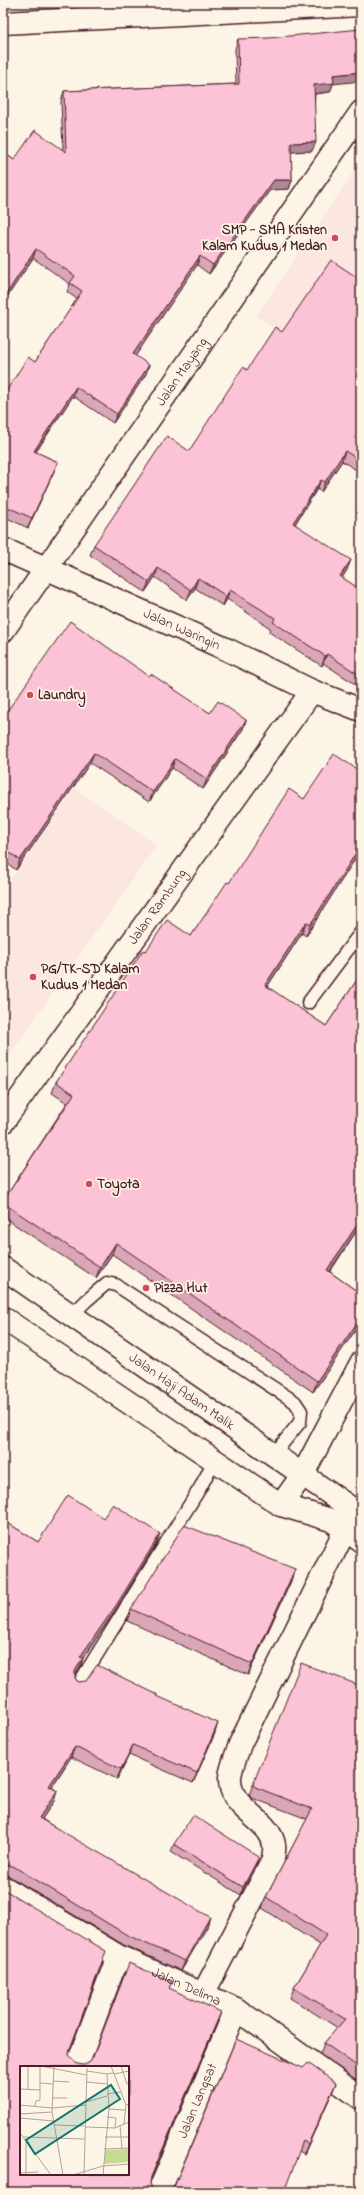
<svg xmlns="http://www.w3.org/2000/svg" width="364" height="2195" font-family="'Indie Flower',sans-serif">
<rect width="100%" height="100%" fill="#fcf5e5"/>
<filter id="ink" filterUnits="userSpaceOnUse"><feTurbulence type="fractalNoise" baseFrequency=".025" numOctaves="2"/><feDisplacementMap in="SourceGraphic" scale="8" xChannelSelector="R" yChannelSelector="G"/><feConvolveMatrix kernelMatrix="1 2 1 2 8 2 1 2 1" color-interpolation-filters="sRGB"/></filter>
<g filter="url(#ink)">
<path fill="#fce6e0" d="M 361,160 L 361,386 L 256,316 Z
M 75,788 L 157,845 L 3,1064 L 3,891 Z"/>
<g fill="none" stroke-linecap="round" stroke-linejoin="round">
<defs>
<path id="lane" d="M 308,1003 L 361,932
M 72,1315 L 86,1301 L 107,1283 L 116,1285 L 295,1402 L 301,1411 L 300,1422 L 274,1454
M 78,1685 L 200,1488 L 214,1461"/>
<g id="street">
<path id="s1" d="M 3,549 L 228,650 L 312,691 L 361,710"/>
<path id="s2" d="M 3,631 L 361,112"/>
<path id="s3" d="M 3,1122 L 312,691"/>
<path d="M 281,1505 L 303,1474 L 361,1363"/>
<path id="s4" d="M 3,1887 L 118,1956 L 236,2009 L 361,2098"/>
<path d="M 203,1994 L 273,1860 C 273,1855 275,1850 274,1845 C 270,1818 228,1810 230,1777 C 231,1767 237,1754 240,1744 L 345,1530"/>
<path d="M 78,2063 L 118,1956"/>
<path id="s5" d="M 159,2192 L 236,2009"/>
</g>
<path id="secondary" d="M 3,23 L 361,5"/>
<g id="primary">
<path id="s6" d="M 3,1268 L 361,1515"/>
<path d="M 3,1318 L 281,1505 L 331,1520 L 361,1541"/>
</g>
</defs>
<use href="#lane" stroke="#4a1f2b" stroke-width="15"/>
<use href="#street" stroke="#4a1f2b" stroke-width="25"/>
<use href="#secondary" stroke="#4a1f2b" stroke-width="25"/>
<use href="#primary" stroke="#4a1f2b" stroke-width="25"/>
<use href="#lane" stroke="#fcf5e5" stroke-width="12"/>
<use href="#street" stroke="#fcf5e5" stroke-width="22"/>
<use href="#secondary" stroke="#fcf5e5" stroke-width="22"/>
<use href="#primary" stroke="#fcf5e5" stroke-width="22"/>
</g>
<path fill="#d9a7b7" stroke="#4a1f2b" d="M 238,39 L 333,84 L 330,92 L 315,94 L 312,151 L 291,152 L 292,180 L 289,189 L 270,190 L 209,274 L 197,265 L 135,356 L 146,374 L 113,423 L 73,396 L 36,452 L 58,462 L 54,471 L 28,528 L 3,516 L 3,396 L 35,362 L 77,299 L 67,292 L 70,284 L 33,258 L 3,303 L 3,152 L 14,160 L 63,149 L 61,101 L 64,91 L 236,84 L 235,49 Z
M 361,280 L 361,473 L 342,461 L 321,492 L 317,489 L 295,524 L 347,570 L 342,578 L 361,590 L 361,688 L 323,663 L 322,666 L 269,632 L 270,628 L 227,599 L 223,606 L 195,588 L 187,600 L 155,577 L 145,592 L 90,555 L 94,545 L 189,451 L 247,370 L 282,332 Z
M 149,676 L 210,713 L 246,720 L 243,729 L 203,789 L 172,768 L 149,802 L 90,763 L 16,870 L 3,860 L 3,717 Z
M 361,772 L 361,858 L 357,856 L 306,936 L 302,933 L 267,987 L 326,1026 L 361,974 L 361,1224 L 330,1272 L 361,1294 L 361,1322 L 313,1392 L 112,1254 L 96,1278 L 3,1217 L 3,1201 L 67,1103 L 52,1093 L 56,1082 L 146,951 L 191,936 L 229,883 L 304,799 Z
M 103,1518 L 160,1534 L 156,1544 L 113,1614 L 83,1658 L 80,1668 L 75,1676 L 75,1678 L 78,1682 L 157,1696 L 215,1733 L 193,1783 L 129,1755 L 117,1779 L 71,1757 L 52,1787 L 57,1791 L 54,1801 L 42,1819 L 207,1927 L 181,1971 L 124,1945 L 9,1876 L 3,1875 L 3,1520 L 38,1542 Z
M 291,1581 L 248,1675 L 127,1621 L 131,1609 Z
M 361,1686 L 361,2083 L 320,2054 L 324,2043 L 338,2028 L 290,1998 L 294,1988 L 320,1945 L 262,1908 L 266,1897 L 307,1819 L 252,1798 L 249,1795 L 253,1784 Z
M 174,1844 L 259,1857 L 256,1865 L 241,1895 L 171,1852 Z
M 336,2083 L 332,2093 L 304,2154 L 299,2151 L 170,2192 Z"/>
<path fill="#b08895" stroke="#4a1f2b" d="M 361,72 L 361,81 L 333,84 L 330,92 L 311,94 L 314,85 L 333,75 Z
M 316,142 L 312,151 L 287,152 L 291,143 Z
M 274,180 L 292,180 L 289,189 L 270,190 L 209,274 L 213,265 Z
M 36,249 L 33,258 L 3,303 L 3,299 Z
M 200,256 L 197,265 L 130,364 L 133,354 Z
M 149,365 L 146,374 L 113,423 L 117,414 Z
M 76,387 L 73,396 L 30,460 L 34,451 Z
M 345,451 L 342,461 L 321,492 L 325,482 Z
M 58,462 L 54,471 L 28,528 L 32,518 Z
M 321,480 L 317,489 L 290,532 L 293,523 Z
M 351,560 L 347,570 L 336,586 L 340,576 Z
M 158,568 L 155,577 L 145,592 L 149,582 Z
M 198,578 L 195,588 L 187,600 L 191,590 Z
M 230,590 L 227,599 L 223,606 L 226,596 Z
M 327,654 L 323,663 L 322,666 L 325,656 Z
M 246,720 L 243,729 L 203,789 L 207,779 Z
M 94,753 L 90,763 L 16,870 L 20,860 Z
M 175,759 L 172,768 L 149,802 L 153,792 Z
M 361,845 L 357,856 L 306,936 L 310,925 Z
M 306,922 L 302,933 L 261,996 L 265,985 Z
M 361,1219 L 361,1224 L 323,1281 L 327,1270 Z
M 116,1243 L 112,1254 L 96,1278 L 100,1267 Z
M 361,1317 L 361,1322 L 313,1392 L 317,1381 Z
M 160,1534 L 156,1544 L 113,1614 L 77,1667 L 80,1657 Z
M 295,1569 L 291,1581 L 248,1675 L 252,1664 Z
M 83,1658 L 80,1668 L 71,1681 L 75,1671 Z
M 218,1723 L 215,1733 L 193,1783 L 197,1773 Z
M 133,1745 L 129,1755 L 117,1779 L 121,1769 Z
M 75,1747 L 71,1757 L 46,1796 L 49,1786 Z
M 57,1791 L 54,1801 L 36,1828 L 39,1818 Z
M 259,1857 L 256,1865 L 241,1895 L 243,1887 Z
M 6,1865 L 3,1874 L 3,1866 Z
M 210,1917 L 207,1927 L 181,1971 L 185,1961 Z
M 221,2012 L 217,2022 L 147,2187 L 151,2177 Z
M 336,2083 L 332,2093 L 304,2154 L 308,2144 Z"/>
<path fill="#fcc2d5" stroke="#4a1f2b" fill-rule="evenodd" d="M 361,29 L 361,72 L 333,75 L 334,83 L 314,85 L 316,142 L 291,143 L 292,180 L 274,180 L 213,265 L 200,256 L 133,354 L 149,365 L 117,414 L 76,387 L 34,451 L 58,462 L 32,518 L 3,505 L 3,396 L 28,357 L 35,362 L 82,291 L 70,283 L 75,276 L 36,249 L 3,299 L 3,152 L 14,160 L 35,130 L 66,152 L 64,91 L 239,84 L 238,39 L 269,38 Z
M 331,260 L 361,280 L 361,461 L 345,451 L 325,482 L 321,480 L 293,523 L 351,560 L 340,576 L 361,590 L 361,676 L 327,654 L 325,656 L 273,622 L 275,618 L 230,590 L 226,596 L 198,578 L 191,590 L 158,568 L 149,582 L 94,545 L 167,436 L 189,451 L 243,367 L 247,370 L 275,327 L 282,332 Z
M 3,571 L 6,573 L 3,578 Z
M 70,621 L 149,676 L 151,674 L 210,713 L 218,701 L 246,720 L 207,779 L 175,759 L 153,792 L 94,753 L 20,860 L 3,848 L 3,717 Z
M 334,754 L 361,772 L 361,845 L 310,925 L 306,922 L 265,985 L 326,1026 L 361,974 L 361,1219 L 327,1270 L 361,1294 L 361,1317 L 317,1381 L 116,1243 L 100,1267 L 3,1203 L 3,1201 L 74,1094 L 56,1082 L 143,950 L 146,951 L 167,920 L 191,936 L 227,882 L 229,883 L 289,789 L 304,799 Z
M 68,1495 L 103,1518 L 113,1504 L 160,1534 L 117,1604 L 80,1657 L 83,1658 L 75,1671 L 75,1678 L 78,1682 L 86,1681 L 97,1665 L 158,1695 L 157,1696 L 218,1723 L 197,1773 L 133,1745 L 121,1769 L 75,1747 L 49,1786 L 57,1791 L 39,1818 L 210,1917 L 185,1961 L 127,1935 L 13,1866 L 6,1865 L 3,1866 L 3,1520 L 38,1542 Z
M 184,1525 L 295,1569 L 252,1664 L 131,1609 Z
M 301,1663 L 361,1686 L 361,2069 L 324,2043 L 345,2019 L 294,1988 L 326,1935 L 266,1897 L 312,1809 L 255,1787 L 253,1784 Z
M 193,1815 L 259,1857 L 243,1887 L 174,1844 Z
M 3,1889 L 106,1951 L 70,2049 L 69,2055 L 77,2064 L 84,2065 L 90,2062 L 93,2057 L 129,1963 L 172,1982 L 169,1988 L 221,2012 L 151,2177 L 150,2183 L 152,2189 L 156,2192 L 3,2192 ZM 21,2067 L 128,2067 L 128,2174 L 21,2174 Z
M 236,2039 L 303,2068 L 308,2063 L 336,2083 L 308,2144 L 303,2141 L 284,2192 L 170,2192 L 174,2187 Z"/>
</g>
<g fill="#d1495b" stroke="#fcf5e5" stroke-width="1.5">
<circle cx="335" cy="238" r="4"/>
<circle cx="30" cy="695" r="4"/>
<circle cx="33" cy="977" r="4"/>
<circle cx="89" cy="1184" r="4"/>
<circle cx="146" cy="1288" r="4"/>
</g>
<g text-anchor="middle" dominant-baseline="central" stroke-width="3.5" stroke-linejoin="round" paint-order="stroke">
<g font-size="14" font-weight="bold" fill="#4a1f2b" stroke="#fcf5e5" text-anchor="start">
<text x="327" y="230" text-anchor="end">SMP - SMA Kristen<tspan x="327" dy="16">Kalam Kudus 1 Medan</tspan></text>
<text x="38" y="695">Laundry</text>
<text x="41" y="969">PG/TK-SD Kalam<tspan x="41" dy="16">Kudus 1 Medan</tspan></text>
<text x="97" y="1184">Toyota</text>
<text x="154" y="1288">Pizza Hut</text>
</g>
<g font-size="14" fill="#4a1f2b" stroke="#fcf5e5">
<text stroke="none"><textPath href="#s2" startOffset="315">Jalan Mayang</textPath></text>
<text stroke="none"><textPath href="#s1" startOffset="196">Jalan Waringin</textPath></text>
<text stroke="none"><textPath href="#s3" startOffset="265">Jalan Rambung</textPath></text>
<text stroke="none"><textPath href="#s6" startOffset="217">Jalan Haji Adam Malik</textPath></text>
<text stroke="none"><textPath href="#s4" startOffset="209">Jalan Delima</textPath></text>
<text stroke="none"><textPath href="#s5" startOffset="99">Jalan Langsat</textPath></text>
</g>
</g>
<g transform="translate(20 2066)">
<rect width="109" height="109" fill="#fcf5e5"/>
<path d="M 109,83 L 109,96 L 85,98 L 85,84 Z" fill="#c6db90"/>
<path fill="none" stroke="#b59f9b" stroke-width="1" d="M 21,0 L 66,9M 34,0 L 32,46 L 43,109M 91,0 L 106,39 L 109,38M 101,0 L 107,18 L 109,18M 67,5 L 87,8 L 93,7M 87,8 L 89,43 L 105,44M 94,8 L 109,5M 33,15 L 49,16M 67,16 L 88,18M 20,17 L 33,18M 0,23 L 20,24M 8,23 L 8,0M 87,28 L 100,26M 33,32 L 47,32M 66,36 L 87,30M 0,39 L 32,42 L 66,39M 15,40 L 16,35 L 20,34 L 20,0M 0,48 L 32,46M 87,51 L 96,52 L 95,62M 0,52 L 33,55M 104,58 L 106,39M 34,59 L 64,60M 100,59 L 102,83M 66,61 L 95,62 L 109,56M 0,67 L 31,109M 4,71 L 64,73M 85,71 L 109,71M 6,75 L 6,109M 84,83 L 109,82M 0,107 L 18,106M 53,109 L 83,100 L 109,98M 64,109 L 67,2M 83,109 L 89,43"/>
<path fill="#0f766e" fill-opacity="0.15" stroke="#0f766e" stroke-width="2" d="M 91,19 L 100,33 L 15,88 L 6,74 Z"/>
<rect width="109" height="109" fill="none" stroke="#4a1f2b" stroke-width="2"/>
</g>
<rect width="364" height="2195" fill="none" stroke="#fcf5e5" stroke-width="16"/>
<rect x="8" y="8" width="348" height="2179" fill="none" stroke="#4a1f2b" stroke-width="1.5" filter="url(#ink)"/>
</svg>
